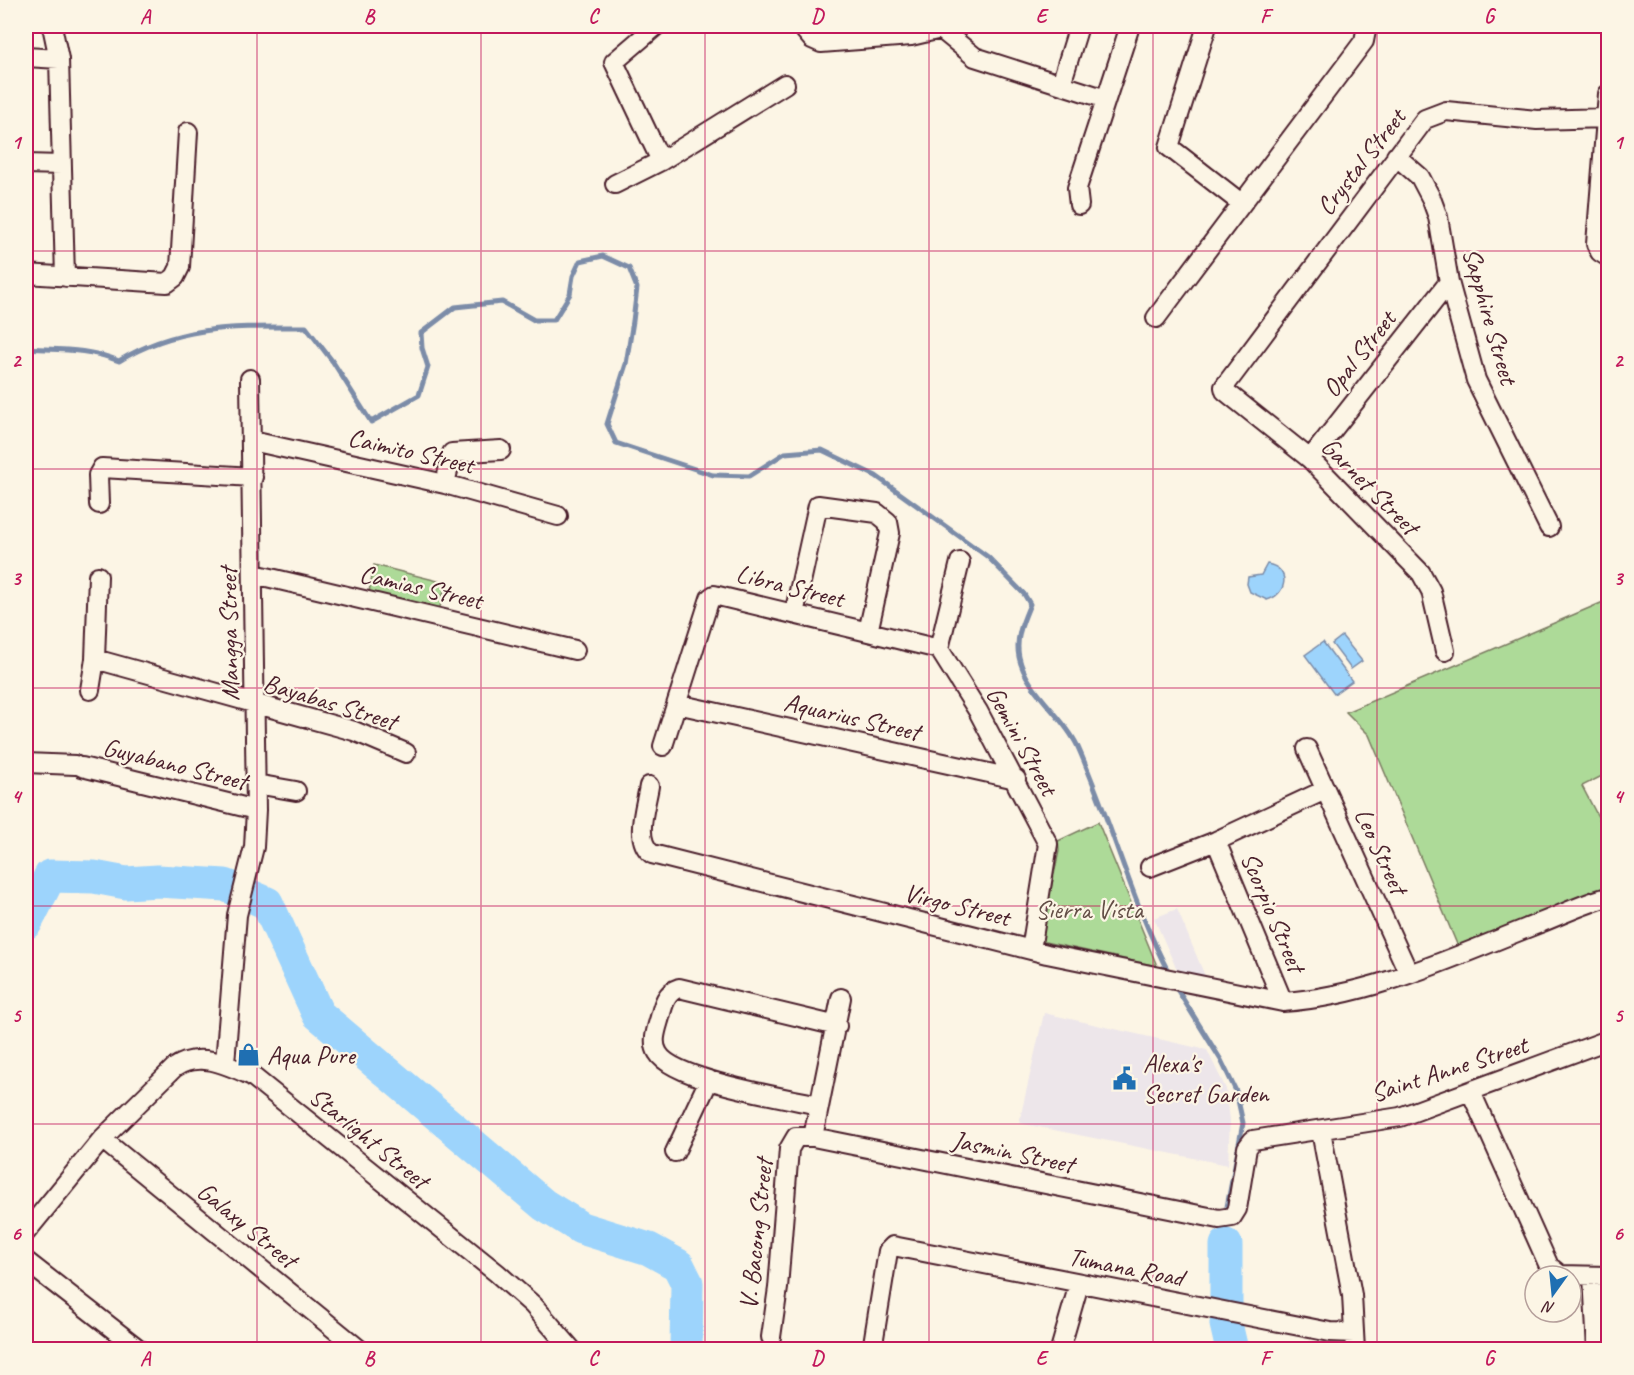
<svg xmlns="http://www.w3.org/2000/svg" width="1634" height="1375" font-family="Caveat,sans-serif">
<rect width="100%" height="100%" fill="#fcf5e5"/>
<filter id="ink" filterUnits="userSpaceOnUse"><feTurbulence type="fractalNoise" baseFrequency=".0167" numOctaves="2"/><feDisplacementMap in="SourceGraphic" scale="12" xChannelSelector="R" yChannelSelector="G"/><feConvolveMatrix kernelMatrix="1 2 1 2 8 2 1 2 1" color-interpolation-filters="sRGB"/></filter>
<g filter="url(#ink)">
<path fill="#ede6ea" d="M 1177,909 L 1205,976 L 1177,970 L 1154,918 Z
M 1044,1013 L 1207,1050 L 1226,1089 L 1230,1120 L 1228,1165 L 1019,1123 Z"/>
<path fill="#adda98" stroke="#7c7c62" stroke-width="1.5" d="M 811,26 L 912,26 L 908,28 L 818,34 Z
M 374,565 L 446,583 L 439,611 L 369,592 Z
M 1608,600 L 1608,773 L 1582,786 L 1608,836 L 1608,892 L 1459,949 L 1369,735 L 1346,712 Z
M 1098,822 L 1157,966 L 1040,941 L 1059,851 L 1058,841 Z"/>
<path fill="#9dd4fc" stroke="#7c8ca8" stroke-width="1.5" d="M 1267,564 C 1291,568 1288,594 1267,600 L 1250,592 L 1247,584 L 1248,577 L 1261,575 Z
M 1342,636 L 1362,661 L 1351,669 L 1332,644 Z
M 1323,642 L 1352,681 L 1334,694 L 1305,655 Z"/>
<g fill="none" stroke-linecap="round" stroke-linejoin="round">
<path stroke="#7c8ca8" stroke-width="5" d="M 26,348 C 59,350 88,348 119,361 C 179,324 239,327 306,327 L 333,362 L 371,422 L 419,395 L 428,367 L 422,348 L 421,333 L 455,307 L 502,302 L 534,320 L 554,320 L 570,294 L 573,276 L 580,261 L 603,256 L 629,268 L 637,288 L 633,321 L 626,364 L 607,424 L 616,443 L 713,475 L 749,476 L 785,453 L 822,450 L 876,476 L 988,557 L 1024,594 L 1030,604 C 1023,621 1015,638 1019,657 C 1026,691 1063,715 1077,745 C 1111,820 1131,901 1170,975
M 1175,986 L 1221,1060 L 1236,1091 L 1243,1123 L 1226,1212 L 1226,1245"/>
<path stroke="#9dd4fc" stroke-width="33" d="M 26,923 L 50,876 L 94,877 L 126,883 L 158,881 L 225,885 L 267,903 L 318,1014 L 544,1205 L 581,1228 L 649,1249 L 678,1265 L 687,1283 L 686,1350
M 1226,1245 L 1226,1303
M 1226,1324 L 1232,1350"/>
<defs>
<path id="street" d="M 52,26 L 59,59 L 65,277
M 656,26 L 614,62 L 661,161
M 801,26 L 812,39 L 821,43 L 911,36 L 941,29
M 937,26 L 975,57 L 1106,99
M 1207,26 L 1169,147 L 1241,203
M 26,57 L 59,59
M 1061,84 L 1079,26
M 1608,94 L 1596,244 L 1600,252 L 1608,257
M 1396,156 L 1420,177 L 1431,198 L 1438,217 L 1449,282 L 1476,380 L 1549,527
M 26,164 L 61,165
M 615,184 L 661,161 L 785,84
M 1079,205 L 1077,188 L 1130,26
M 26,274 L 167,283 L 175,277 L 180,267 L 188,132
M 1156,318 L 1364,41 L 1367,26
M 252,441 L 445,484 L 558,516
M 1310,459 L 1449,282
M 445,484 L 452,453 L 501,450
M 99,504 L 98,475 L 102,468 L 253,477
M 960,562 L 939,649 L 978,711 L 1048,844 L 1031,950
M 254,574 L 575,650
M 794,614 L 818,505 L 877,513 L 888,522 L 890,533 L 868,632
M 1445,651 L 1431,591 L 1421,573 L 1310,459 L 1225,391 L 1224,387 L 1425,119 L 1446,111 L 1537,120 L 1605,118
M 95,659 L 98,576
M 90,690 L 95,659 L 354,731 L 406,753
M 677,704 L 1016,779
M 663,746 L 710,598 L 714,595 L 939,649
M 1307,749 L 1409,974
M 26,763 L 75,765
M 82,767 L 256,810
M 256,784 L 296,791
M 649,786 C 646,806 633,840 652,854 L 1047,954 L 1283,1002 C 1373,996 1457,955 1540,923 C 1563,914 1585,903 1608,897
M 1216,841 L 1283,1002
M 1150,867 L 1216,841 L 1325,790
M 225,1063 L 237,915 L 254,847 L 256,810 L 250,379
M 1471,1092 L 1549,1266 L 1560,1275 L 1608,1276
M 819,1105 C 787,1098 673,1080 658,1053 C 651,1042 657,1028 660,1017 C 663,1005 666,992 679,988 L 837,1026
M 1321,1131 L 1352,1295 L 1355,1350
M 813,1137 L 841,998
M 102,1139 L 360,1350
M 675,1152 L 709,1080
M 26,1232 L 102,1139 L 174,1068 C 198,1050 228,1065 252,1076 L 497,1273 L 533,1305 L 572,1350
M 26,1261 L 140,1350
M 1593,1276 L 1597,1350
M 771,1337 L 778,1288 L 789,1149 L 796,1137 L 813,1137 L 1219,1219 L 1232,1217 L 1237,1209 L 1247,1148 L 1253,1140 L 1400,1117 L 1608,1040
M 872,1350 L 888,1251 L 893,1246 L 1330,1332 L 1354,1333
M 1060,1350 L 1079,1284"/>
</defs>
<use href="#street" stroke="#4a1f2b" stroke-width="22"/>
<use href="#street" stroke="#fcf5e5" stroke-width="18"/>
</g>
</g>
<path fill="none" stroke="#c2185b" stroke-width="1.5" stroke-opacity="0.55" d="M 257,26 L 257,1350M 481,26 L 481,1350M 705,26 L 705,1350M 929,26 L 929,1350M 1153,26 L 1153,1350M 1377,26 L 1377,1350M 26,251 L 1608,251M 26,469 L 1608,469M 26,688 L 1608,688M 26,906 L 1608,906M 26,1124 L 1608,1124"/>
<defs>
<symbol id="shop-bare" viewBox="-9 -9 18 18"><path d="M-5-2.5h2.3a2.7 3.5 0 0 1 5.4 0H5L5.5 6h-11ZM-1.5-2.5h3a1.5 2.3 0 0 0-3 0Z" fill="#1f6fb2" stroke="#fcf5e5" stroke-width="2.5" paint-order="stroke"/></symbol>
<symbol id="civic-bare" viewBox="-9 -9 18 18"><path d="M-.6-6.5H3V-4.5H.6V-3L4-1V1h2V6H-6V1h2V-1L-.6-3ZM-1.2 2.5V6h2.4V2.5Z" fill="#1f6fb2" stroke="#fcf5e5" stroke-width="2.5" paint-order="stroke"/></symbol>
</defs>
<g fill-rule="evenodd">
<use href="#shop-bare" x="232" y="1038" width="33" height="33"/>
<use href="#civic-bare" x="1108" y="1062" width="33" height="33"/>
</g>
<g text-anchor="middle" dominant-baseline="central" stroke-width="4.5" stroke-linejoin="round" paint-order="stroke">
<g font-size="26" fill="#4a1f2b" stroke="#fcf5e5">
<text transform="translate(1361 162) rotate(-52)">Crystal Street</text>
<text transform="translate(1490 316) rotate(74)">Sapphire Street</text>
<text transform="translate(1359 354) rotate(-52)">Opal Street</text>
<text transform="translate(411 451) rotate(13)">Caimito Street</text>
<text transform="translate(1370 486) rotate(45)">Garnet Street</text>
<text transform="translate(790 586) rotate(14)">Libra Street</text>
<text transform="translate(421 587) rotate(13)">Camias Street</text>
<text transform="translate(229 634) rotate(-91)">Mangga Street</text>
<text transform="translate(330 702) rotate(17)">Bayabas Street</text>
<text transform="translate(852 717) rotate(13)">Aquarius Street</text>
<text transform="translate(1022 741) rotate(61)">Gemini Street</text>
<text transform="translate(175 764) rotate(14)">Guyabano Street</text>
<text transform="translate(1381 851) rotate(65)">Leo Street</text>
<text transform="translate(957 905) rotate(14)">Virgo Street</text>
<text transform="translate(1273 912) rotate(67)">Scorpio Street</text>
<text transform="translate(1449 1069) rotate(-18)">Saint Anne Street</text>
<text transform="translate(369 1138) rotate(39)">Starlight Street</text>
<text transform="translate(1013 1152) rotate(12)">Jasmin Street</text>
<text transform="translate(247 1225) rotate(39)">Galaxy Street</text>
<text transform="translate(756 1234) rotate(-84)">V. Bacong Street</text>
<text transform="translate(1126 1267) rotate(11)">Tumana Road</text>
</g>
<g font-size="26" fill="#634e46" stroke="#fcf5e5">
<text x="1089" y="909">Sierra Vista</text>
</g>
<g font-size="26" fill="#4a1f2b" stroke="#fcf5e5" text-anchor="start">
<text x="267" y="1055">Aqua Pure</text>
<text x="1143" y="1063">Alexa's<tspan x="1143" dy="30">Secret Garden</tspan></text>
</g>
</g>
<rect width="1634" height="1375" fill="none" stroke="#fcf5e5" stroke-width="66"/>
<g transform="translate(1553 1294) rotate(195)"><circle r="28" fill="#fcf5e5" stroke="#b59f9b" stroke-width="1.5"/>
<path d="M0-4.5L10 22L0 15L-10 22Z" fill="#1f6fb2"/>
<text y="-9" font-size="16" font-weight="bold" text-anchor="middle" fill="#4a1f2b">N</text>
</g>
<rect x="33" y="33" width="1568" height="1309" fill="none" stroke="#c2185b" stroke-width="2"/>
<g font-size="20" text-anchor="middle" font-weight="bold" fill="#c2185b">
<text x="145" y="23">A</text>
<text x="369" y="23">B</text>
<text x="593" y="23">C</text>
<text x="817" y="23">D</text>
<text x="1041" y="23">E</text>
<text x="1265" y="23">F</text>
<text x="1489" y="23">G</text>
<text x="16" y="149">1</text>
<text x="1618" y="149">1</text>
<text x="16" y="367">2</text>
<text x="1618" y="367">2</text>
<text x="16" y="585">3</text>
<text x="1618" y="585">3</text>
<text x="16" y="803">4</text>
<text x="1618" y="803">4</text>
<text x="16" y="1022">5</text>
<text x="1618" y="1022">5</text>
<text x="16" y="1240">6</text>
<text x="1618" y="1240">6</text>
<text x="145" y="1365">A</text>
<text x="369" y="1365">B</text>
<text x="593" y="1365">C</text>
<text x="817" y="1365">D</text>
<text x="1041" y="1365">E</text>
<text x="1265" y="1365">F</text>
<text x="1489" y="1365">G</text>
</g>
</svg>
